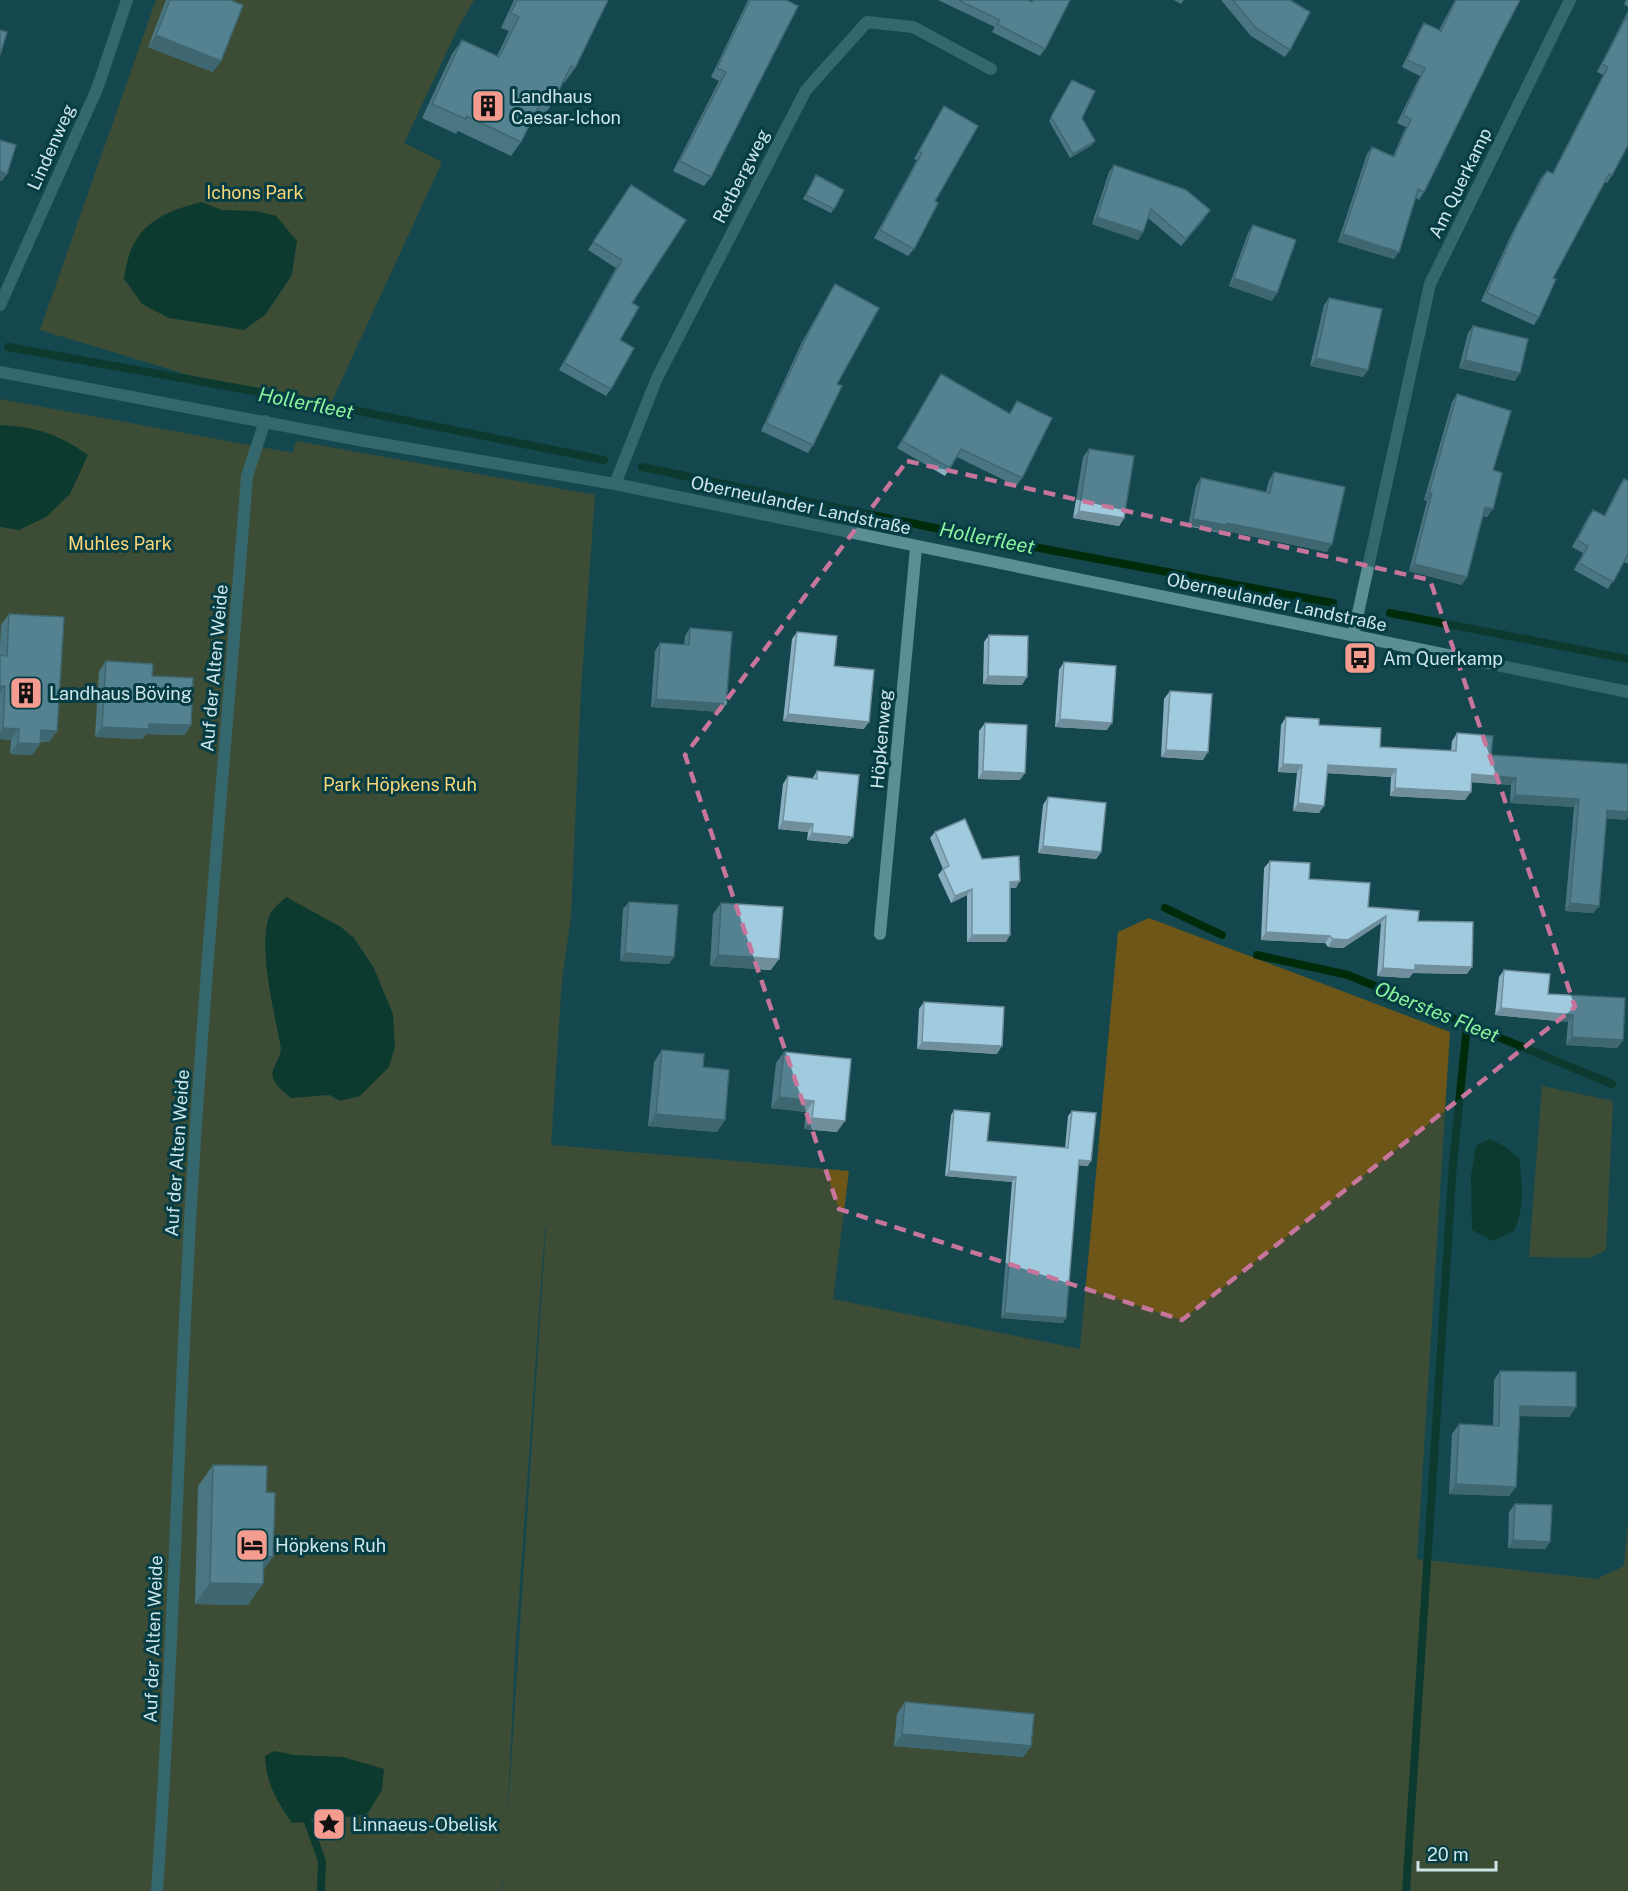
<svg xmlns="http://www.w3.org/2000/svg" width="1628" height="1891" font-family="'Public Sans',sans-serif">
<rect width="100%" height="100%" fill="#15474e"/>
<path fill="#6d5618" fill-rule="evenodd" d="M 156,0 L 474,0 L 457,30 L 404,143 L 442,162 L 325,416 L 40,330 Z
M 0,399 L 293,453 L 296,441 L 595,495 L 581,689 L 571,916 L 562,979 L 551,1145 L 849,1171 L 833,1299 L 1080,1349 L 1118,932 L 1149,918 L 1450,1032 L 1417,1559 L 1597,1579 L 1624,1566 L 1628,1520 L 1628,1891 L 503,1891 L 503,1874 L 502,1891 L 0,1891 ZM 545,1228 L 546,1228 L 507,1827 L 515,1653 Z
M 1542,1086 L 1613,1101 L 1606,1250 L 1590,1258 L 1529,1257 Z"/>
<path fill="#002b0b" d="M 201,202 L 222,210 L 257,211 L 276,216 L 297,241 L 292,275 L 265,315 L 244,330 L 169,318 L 142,304 L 124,279 C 130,229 155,214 201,202 Z
M 0,425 C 36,427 59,434 88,455 L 70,494 L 46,517 L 19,530 L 0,527 Z
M 286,897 L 341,927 L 354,938 L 374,968 L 393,1014 L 395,1047 L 389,1067 L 360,1096 L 340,1101 L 329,1095 L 291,1098 C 253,1069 286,1066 280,1043 C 274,1012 257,943 270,914 C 273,908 281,902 286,897 Z
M 1489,1139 L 1504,1146 L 1519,1158 C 1522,1183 1525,1208 1514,1231 L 1493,1241 L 1472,1230 L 1471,1176 L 1476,1146 Z
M 274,1751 L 295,1755 L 343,1757 L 384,1769 L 382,1790 L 368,1813 L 351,1817 L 316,1814 L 308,1822 L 292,1823 C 277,1802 266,1783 265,1756 Z"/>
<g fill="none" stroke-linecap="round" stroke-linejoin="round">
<path stroke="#002b0b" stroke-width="8" d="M 8,347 L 293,398 L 604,460
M 642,467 L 954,532 L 1333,603
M 1390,613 L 1628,659
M 1165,908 L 1222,935
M 1257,955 L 1348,975 L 1612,1084
M 308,1822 L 322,1861 L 321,1891
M 1406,1891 L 1453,1163 L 1467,1025"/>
<path stroke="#5c8e96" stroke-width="12" d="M 0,305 L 97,89 L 127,0
M 615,484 L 657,378 L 806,90 L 867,22 L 913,27 L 991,69
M 1353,636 L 1430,284 L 1570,0
M 880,934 L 916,548
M 157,1891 C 174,1652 178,1412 193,1172 C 207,940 229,708 247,476 L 265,421"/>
<path stroke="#5c8e96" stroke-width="12" d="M 0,372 L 359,440 L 615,484 L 1628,692"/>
</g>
<path fill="#8aafc0" d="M 166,0 L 230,0 L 213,72 L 148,47 Z
M 514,0 L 608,0 L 575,68 L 565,82 L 563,82 L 552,104 L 542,118 L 534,114 L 521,142 L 511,156 L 458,131 L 456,134 L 422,118 L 452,54 L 462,40 L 497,56 L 509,31 L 501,28 Z
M 748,0 L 786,0 L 711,177 L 704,186 L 673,171 L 719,81 L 711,77 Z
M 938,0 L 1028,0 L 1031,2 L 1032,0 L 1070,0 L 1045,49 L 1040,56 L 992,32 L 995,27 Z
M 1174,0 L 1184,0 L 1181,4 Z
M 1221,0 L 1290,0 L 1290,50 L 1285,57 L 1251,36 Z
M 1455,0 L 1520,0 L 1499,40 L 1424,192 L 1419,200 L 1416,198 L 1394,259 L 1338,242 L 1367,154 L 1372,147 L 1393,156 L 1406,127 L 1397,123 L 1420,76 L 1402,67 L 1419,31 L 1424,23 L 1439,30 Z
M 1626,0 L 1628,0 L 1628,7 L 1624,4 Z
M 1628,11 L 1628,145 L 1612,175 L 1607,183 L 1604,182 L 1553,278 L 1539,317 L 1534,325 L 1481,301 L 1512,233 L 1541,178 L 1547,171 L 1552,174 L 1603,75 L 1597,72 Z
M 1072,80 L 1082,118 L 1092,145 L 1070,158 L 1049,121 Z
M 944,106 L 935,201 L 914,249 L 908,256 L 874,238 L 917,160 L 914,159 Z
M 1114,165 L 1205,218 L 1181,246 L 1148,218 L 1143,232 L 1138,240 L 1092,224 L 1109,172 Z
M 816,175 L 834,209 L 831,213 L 803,199 Z
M 631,185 L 632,303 L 620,340 L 611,389 L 606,396 L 559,370 L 616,268 L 588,250 Z
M 1253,225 L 1272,301 L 1229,286 L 1248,233 Z
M 835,284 L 837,384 L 813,445 L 808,453 L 761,431 L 802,342 L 830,292 Z
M 1329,298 L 1368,370 L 1363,377 L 1310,366 L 1324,305 Z
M 1473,326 L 1515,381 L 1459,368 L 1468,333 Z
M 941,374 L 1009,414 L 1017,401 L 1022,478 L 1016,486 L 957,457 L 945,476 L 897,448 Z
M 1457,394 L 1493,470 L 1487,517 L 1483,516 L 1462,585 L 1409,571 L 1427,501 L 1424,500 L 1452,402 Z
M 1089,449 L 1124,518 L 1119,526 L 1073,518 L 1083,457 Z
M 1274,472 L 1327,552 L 1222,530 L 1221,533 L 1188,526 L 1196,486 L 1201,478 L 1266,492 L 1269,480 Z
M 1624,479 L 1628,481 L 1628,564 L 1624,562 L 1608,589 L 1574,570 L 1583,553 L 1572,547 L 1588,517 L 1593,510 L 1604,516 L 1619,486 Z
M 9,614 L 57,731 L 49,742 L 40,742 L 40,744 L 32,755 L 10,754 L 11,740 L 0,739 L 0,647 L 1,625 Z
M 690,628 L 721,712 L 651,707 L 655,651 L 660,643 L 684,645 L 685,636 Z
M 797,632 L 834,666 L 864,729 L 783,721 L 792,639 Z
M 989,635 L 1022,685 L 983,684 L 984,642 Z
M 106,661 L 152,676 L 191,725 L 184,735 L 146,734 L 142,739 L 95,737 L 99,671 Z
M 1064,662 L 1107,730 L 1055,727 L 1059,670 Z
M 1170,691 L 1203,760 L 1161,757 L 1164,699 Z
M 1286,717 L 1319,725 L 1380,747 L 1451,751 L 1452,741 L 1457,733 L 1491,755 L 1626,820 L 1606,818 L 1599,906 L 1593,913 L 1565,911 L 1574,807 L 1510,803 L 1511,785 L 1471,782 L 1465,800 L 1390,796 L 1391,777 L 1327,773 L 1319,813 L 1293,811 L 1297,773 L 1278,772 L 1281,725 Z
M 985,723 L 1020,780 L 978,779 L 979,731 Z
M 817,771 L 847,844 L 807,840 L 808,832 L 778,829 L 783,784 L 788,776 L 812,779 Z
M 1048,797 L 1101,852 L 1096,859 L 1038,853 L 1043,805 Z
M 935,832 L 982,859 L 1016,888 L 1010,888 L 1006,942 L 967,942 L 967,895 L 951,903 L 938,875 L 943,869 L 930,838 Z
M 1270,861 L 1368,907 L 1418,921 L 1467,974 L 1413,973 L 1409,978 L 1377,976 L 1381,923 L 1343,948 L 1328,947 L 1325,943 L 1261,940 L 1264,868 Z
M 629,902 L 669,964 L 620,961 L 623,909 Z
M 721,903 L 771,970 L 710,966 L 713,914 Z
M 1504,970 L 1548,994 L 1623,1040 L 1617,1048 L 1566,1045 L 1568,1022 L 1495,1015 L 1499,977 Z
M 924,1002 L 997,1054 L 917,1049 L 919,1009 Z
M 662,1050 L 703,1067 L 717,1132 L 648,1126 L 654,1062 Z
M 784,1052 L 837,1132 L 804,1129 L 806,1112 L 771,1108 L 776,1063 Z
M 954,1110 L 987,1141 L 1065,1148 L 1068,1116 L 1072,1111 L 1088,1166 L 1078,1165 L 1063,1323 L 1001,1318 L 1012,1182 L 945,1176 L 951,1115 Z
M 1500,1371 L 1576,1407 L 1569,1417 L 1520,1416 L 1516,1487 L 1509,1496 L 1449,1494 L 1452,1434 L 1459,1424 L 1493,1426 L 1494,1380 Z
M 213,1465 L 264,1569 L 248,1605 L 195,1604 L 198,1486 Z
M 1515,1504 L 1550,1542 L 1545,1549 L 1508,1548 L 1509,1512 Z
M 905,1702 L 1031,1746 L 1023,1757 L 894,1746 L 897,1714 Z"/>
<path fill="#708e9c" d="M 156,35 L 221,61 L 213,72 L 148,47 Z
M 1095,141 L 1092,145 L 1070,158 L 1073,154 Z
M 0,171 L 7,174 L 2,181 L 0,181 Z
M 1210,210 L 1205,218 L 1181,246 L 1186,239 Z
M 1097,217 L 1143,232 L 1138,240 L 1092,224 Z
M 1343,234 L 1399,252 L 1394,259 L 1338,242 Z
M 1234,278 L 1277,293 L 1272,301 L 1229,286 Z
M 1316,358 L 1368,370 L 1363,377 L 1310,366 Z
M 1465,360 L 1520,373 L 1515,381 L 1459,368 Z
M 1429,493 L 1432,493 L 1427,501 L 1424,500 Z
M 1485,507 L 1493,509 L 1487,517 L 1480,515 Z
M 1079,511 L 1124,518 L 1119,526 L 1073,518 Z
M 1193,519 L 1227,523 L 1332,544 L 1327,552 L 1222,530 L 1221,533 L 1188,526 Z
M 1414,564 L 1467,577 L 1462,585 L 1409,571 Z
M 988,676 L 1027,677 L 1022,685 L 983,684 Z
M 0,686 L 5,686 L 0,693 Z
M 656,699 L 726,704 L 721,712 L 651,707 Z
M 788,714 L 869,722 L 864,729 L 783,721 Z
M 1060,719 L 1112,723 L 1107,730 L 1055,727 Z
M 149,724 L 191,725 L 184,735 L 146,734 L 142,739 L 95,737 L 102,727 Z
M 3,728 L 19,729 L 11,740 L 0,739 L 0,732 Z
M 41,730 L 57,731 L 49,742 L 33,741 Z
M 18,743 L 40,744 L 32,755 L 10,754 Z
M 1166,750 L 1208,752 L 1203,760 L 1161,757 Z
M 1283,764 L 1302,765 L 1297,773 L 1278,772 Z
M 1328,765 L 1396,769 L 1391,777 L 1323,773 Z
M 983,771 L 1025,773 L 1020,780 L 978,779 Z
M 1472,774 L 1516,778 L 1511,785 L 1467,782 Z
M 1395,788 L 1471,792 L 1465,800 L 1390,796 Z
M 1515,795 L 1579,799 L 1574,807 L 1510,803 Z
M 1298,803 L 1324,806 L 1319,813 L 1293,811 Z
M 1607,810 L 1628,812 L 1628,817 L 1626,820 L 1602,818 Z
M 783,821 L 813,824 L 808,832 L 778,829 Z
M 812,833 L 853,837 L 847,844 L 807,840 Z
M 1043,846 L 1101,852 L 1096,859 L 1038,853 Z
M 1020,881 L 1016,888 L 1006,888 L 1010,882 Z
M 972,889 L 967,895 L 951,903 L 955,896 Z
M 1570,903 L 1599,906 L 1593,913 L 1565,911 Z
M 1386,916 L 1381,923 L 1343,948 L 1328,947 L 1333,939 Z
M 1266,932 L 1330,936 L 1325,943 L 1261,940 Z
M 972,935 L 1010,935 L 1006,942 L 967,942 Z
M 625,953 L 674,957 L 669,964 L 620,961 Z
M 718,955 L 779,959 L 771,970 L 710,966 Z
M 1415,965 L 1472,967 L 1467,974 L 1413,973 L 1409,978 L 1377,976 L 1383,968 Z
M 1501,1008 L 1573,1015 L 1568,1022 L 1495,1015 Z
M 1572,1037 L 1623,1040 L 1617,1048 L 1566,1045 Z
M 922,1042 L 1002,1046 L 997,1054 L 917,1049 Z
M 779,1097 L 814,1101 L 806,1112 L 771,1108 Z
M 656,1114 L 725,1120 L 717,1132 L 648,1126 Z
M 812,1118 L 845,1121 L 837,1132 L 804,1129 Z
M 1079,1160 L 1091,1161 L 1088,1166 L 1075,1165 Z
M 949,1171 L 1016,1177 L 1012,1182 L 945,1176 Z
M 1005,1313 L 1066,1318 L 1063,1323 L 1001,1318 Z
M 1520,1406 L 1576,1407 L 1569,1417 L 1513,1416 Z
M 1456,1484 L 1516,1487 L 1509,1496 L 1449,1494 Z
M 1513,1540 L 1550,1542 L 1545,1549 L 1508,1548 Z
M 264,1556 L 273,1557 L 258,1578 Z
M 210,1583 L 263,1584 L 248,1605 L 195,1604 Z
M 902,1734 L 1031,1746 L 1023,1757 L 894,1746 Z"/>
<path fill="#a0cbdf" stroke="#708e9c" stroke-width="1.5" d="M 170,0 L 230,0 L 243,5 L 221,61 L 156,35 Z
M 517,0 L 608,0 L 575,68 L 571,66 L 552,104 L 542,99 L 521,142 L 467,116 L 466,119 L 432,104 L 462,40 L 499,57 L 519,17 L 511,13 Z
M 750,0 L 786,0 L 798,6 L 711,177 L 680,161 L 726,72 L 717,68 Z
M 958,0 L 1028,0 L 1032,2 L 1034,0 L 1070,0 L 1045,49 L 997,24 L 1000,20 Z
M 1233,0 L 1290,0 L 1310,12 L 1290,50 L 1256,28 Z
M 1456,0 L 1520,0 L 1499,40 L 1424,192 L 1418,189 L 1399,252 L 1343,234 L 1372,147 L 1394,157 L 1411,119 L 1403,115 L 1425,68 L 1407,60 L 1424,23 L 1441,31 Z
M 1628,14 L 1628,145 L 1612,175 L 1609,174 L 1553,278 L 1556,279 L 1539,317 L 1487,293 L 1517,225 L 1547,171 L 1553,174 L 1608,67 L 1602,64 Z
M 0,30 L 7,32 L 0,55 Z
M 1072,80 L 1095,91 L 1082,118 L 1095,141 L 1073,154 L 1051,117 Z
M 944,106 L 978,126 L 935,201 L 938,203 L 914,249 L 880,230 L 922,153 L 919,151 Z
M 0,140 L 16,145 L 7,174 L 0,171 Z
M 1114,165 L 1186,190 L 1210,210 L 1186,239 L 1151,209 L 1143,232 L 1097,217 Z
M 816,175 L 844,190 L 834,209 L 806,195 Z
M 631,185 L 686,220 L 632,303 L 639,307 L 620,340 L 634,348 L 611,389 L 564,363 L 622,260 L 593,242 Z
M 1253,225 L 1296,240 L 1277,293 L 1234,278 Z
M 835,284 L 879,308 L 837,384 L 842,386 L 813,445 L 766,423 L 808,334 Z
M 1329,298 L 1382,309 L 1368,370 L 1316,358 Z
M 1473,326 L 1528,339 L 1520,373 L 1465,360 Z
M 941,374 L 1010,414 L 1017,401 L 1052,418 L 1022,478 L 961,449 L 950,468 L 902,441 Z
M 1457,394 L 1511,411 L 1493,470 L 1502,473 L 1493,509 L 1485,507 L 1467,577 L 1414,564 L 1432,493 L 1429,493 Z
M 1089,449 L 1134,456 L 1124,518 L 1079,511 Z
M 1274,472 L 1345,487 L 1332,544 L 1227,523 L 1226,525 L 1193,519 L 1201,478 L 1270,493 Z
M 1624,479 L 1628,481 L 1628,554 L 1613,582 L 1579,563 L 1588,546 L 1577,540 L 1593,510 L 1605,516 Z
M 9,614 L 64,617 L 57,731 L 41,730 L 40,744 L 18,743 L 19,729 L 3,728 L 5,686 L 0,686 L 0,655 L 7,656 Z
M 690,628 L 732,632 L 726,704 L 656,699 L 660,643 L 689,645 Z
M 797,632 L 837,636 L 834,666 L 874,670 L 869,722 L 788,714 Z
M 989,635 L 1028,636 L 1027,677 L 988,676 Z
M 106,661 L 153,664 L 152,676 L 193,678 L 191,725 L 149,724 L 149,729 L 102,727 Z
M 1064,662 L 1116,666 L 1112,723 L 1060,719 Z
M 1170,691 L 1212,694 L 1208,752 L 1166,750 Z
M 1286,717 L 1319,719 L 1319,725 L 1381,728 L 1380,747 L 1456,751 L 1457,733 L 1493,736 L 1491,755 L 1628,764 L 1628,812 L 1607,810 L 1599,906 L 1570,903 L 1579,799 L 1515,795 L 1516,778 L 1472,774 L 1471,792 L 1395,788 L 1396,769 L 1328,765 L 1324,806 L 1298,803 L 1302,765 L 1283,764 Z
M 985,723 L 1027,725 L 1025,773 L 983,771 Z
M 817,771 L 859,775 L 853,837 L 812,833 L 813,824 L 783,821 L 788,776 L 817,779 Z
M 1048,797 L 1106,803 L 1101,852 L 1043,846 Z
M 965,819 L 982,859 L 1019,856 L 1020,881 L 1010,882 L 1010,935 L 972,935 L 972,889 L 955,896 L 943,869 L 949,866 L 935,832 Z
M 1270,861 L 1310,863 L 1309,879 L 1370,883 L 1368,907 L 1419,911 L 1418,921 L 1473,922 L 1472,967 L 1415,965 L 1415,970 L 1383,968 L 1386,916 L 1348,940 L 1333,939 L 1330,936 L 1266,932 Z
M 629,902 L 678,905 L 674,957 L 625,953 Z
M 721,903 L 783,907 L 779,959 L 718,955 Z
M 1504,970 L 1550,974 L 1548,994 L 1625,998 L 1623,1040 L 1572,1037 L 1573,1015 L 1501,1008 Z
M 924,1002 L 1004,1007 L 1002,1046 L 922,1042 Z
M 662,1050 L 704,1054 L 703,1067 L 729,1070 L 725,1120 L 656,1114 Z
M 784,1052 L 851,1059 L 845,1121 L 812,1118 L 814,1101 L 779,1097 Z
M 954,1110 L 990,1113 L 987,1141 L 1068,1148 L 1072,1111 L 1096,1113 L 1091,1161 L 1079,1160 L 1066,1318 L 1005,1313 L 1016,1177 L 949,1171 Z
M 1500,1371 L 1576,1372 L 1576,1407 L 1520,1406 L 1516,1487 L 1456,1484 L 1459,1424 L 1499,1426 Z
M 213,1465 L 267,1466 L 266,1492 L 275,1493 L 273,1557 L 264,1556 L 263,1584 L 210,1583 Z
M 1515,1504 L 1552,1505 L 1550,1542 L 1513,1540 Z
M 905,1702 L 1034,1714 L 1031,1746 L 902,1734 Z"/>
<path d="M0 0H1628V1891H0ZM 907,461 L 1430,580 L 1575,1007 L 1182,1320 L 839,1209 L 685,755 Z" fill="#15474e" fill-opacity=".55" fill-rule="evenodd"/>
<path fill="none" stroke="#c7759b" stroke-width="4.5" stroke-dasharray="12 8" stroke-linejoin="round" d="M 907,461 L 1430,580 L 1575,1007 L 1182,1320 L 839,1209 L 685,755 Z"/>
<defs>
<symbol id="building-square" viewBox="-11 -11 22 22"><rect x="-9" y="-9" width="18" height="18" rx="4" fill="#f59c91" stroke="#063c43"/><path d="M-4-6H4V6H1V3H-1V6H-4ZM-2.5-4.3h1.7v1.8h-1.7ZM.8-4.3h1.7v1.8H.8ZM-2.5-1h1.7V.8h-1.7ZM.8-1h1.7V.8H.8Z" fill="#111"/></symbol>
<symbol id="bus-square" viewBox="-11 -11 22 22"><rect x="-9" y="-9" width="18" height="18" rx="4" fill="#f59c91" stroke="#063c43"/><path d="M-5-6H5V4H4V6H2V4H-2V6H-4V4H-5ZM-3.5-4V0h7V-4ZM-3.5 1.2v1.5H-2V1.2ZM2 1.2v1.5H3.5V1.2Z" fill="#111"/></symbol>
<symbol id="hotel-square" viewBox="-11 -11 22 22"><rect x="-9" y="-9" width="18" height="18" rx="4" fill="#f59c91" stroke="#063c43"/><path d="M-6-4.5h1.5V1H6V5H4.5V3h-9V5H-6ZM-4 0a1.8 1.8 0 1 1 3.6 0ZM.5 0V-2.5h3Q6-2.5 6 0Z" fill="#111"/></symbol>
<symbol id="sight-square" viewBox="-11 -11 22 22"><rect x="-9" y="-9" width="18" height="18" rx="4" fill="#f59c91" stroke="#063c43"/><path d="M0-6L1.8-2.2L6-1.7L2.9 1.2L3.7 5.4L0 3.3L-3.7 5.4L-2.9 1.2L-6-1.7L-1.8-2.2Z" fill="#111"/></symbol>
</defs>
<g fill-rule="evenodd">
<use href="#building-square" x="469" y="87" width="38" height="38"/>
<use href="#bus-square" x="1341" y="639" width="38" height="38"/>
<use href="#building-square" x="7" y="674" width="38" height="38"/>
<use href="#hotel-square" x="233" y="1526" width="38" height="38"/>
<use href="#sight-square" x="310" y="1805" width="38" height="38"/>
</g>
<g text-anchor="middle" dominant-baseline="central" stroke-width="6" stroke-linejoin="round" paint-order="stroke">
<g font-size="18" fill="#cde6ea" stroke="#063c43" text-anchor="start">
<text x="511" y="96">Landhaus<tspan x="511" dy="21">Caesar-Ichon</tspan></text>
<text x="1383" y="658">Am Querkamp</text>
<text x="49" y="693">Landhaus Böving</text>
<text x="275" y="1545">Höpkens Ruh</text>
<text x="352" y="1824">Linnaeus-Obelisk</text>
</g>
<g font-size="18" fill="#cde6ea" stroke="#063c43">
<text transform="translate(51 147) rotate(-66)">Lindenweg</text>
<text transform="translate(741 176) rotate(-63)">Retbergweg</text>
<text transform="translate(1460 183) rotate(-64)">Am Querkamp</text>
<text transform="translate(801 505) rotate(12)">Oberneulander Landstraße</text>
<text transform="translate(1277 602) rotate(12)">Oberneulander Landstraße</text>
<text transform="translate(214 668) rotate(-85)">Auf der Alten Weide</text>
<text transform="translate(881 739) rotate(-85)">Höpkenweg</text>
<text transform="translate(177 1153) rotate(-86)">Auf der Alten Weide</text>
<text transform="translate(153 1639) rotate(-88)">Auf der Alten Weide</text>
</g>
<g font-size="18" fill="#fbd576" stroke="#063c43">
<text x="255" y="192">Ichons Park</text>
<text x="120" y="543">Muhles Park</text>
<text x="400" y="784">Park Höpkens Ruh</text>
</g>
<g font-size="20" font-style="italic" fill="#8cf39d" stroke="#063c43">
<text transform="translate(306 403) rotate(11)">Hollerfleet</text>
<text transform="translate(987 538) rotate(11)">Hollerfleet</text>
<text transform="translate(1437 1012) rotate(22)">Oberstes Fleet</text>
</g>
</g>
<path d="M1418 1861v9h78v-9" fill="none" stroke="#cde6ea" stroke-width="3"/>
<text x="1427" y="1861" font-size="18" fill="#cde6ea" stroke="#063c43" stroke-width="4.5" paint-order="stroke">20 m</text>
</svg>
